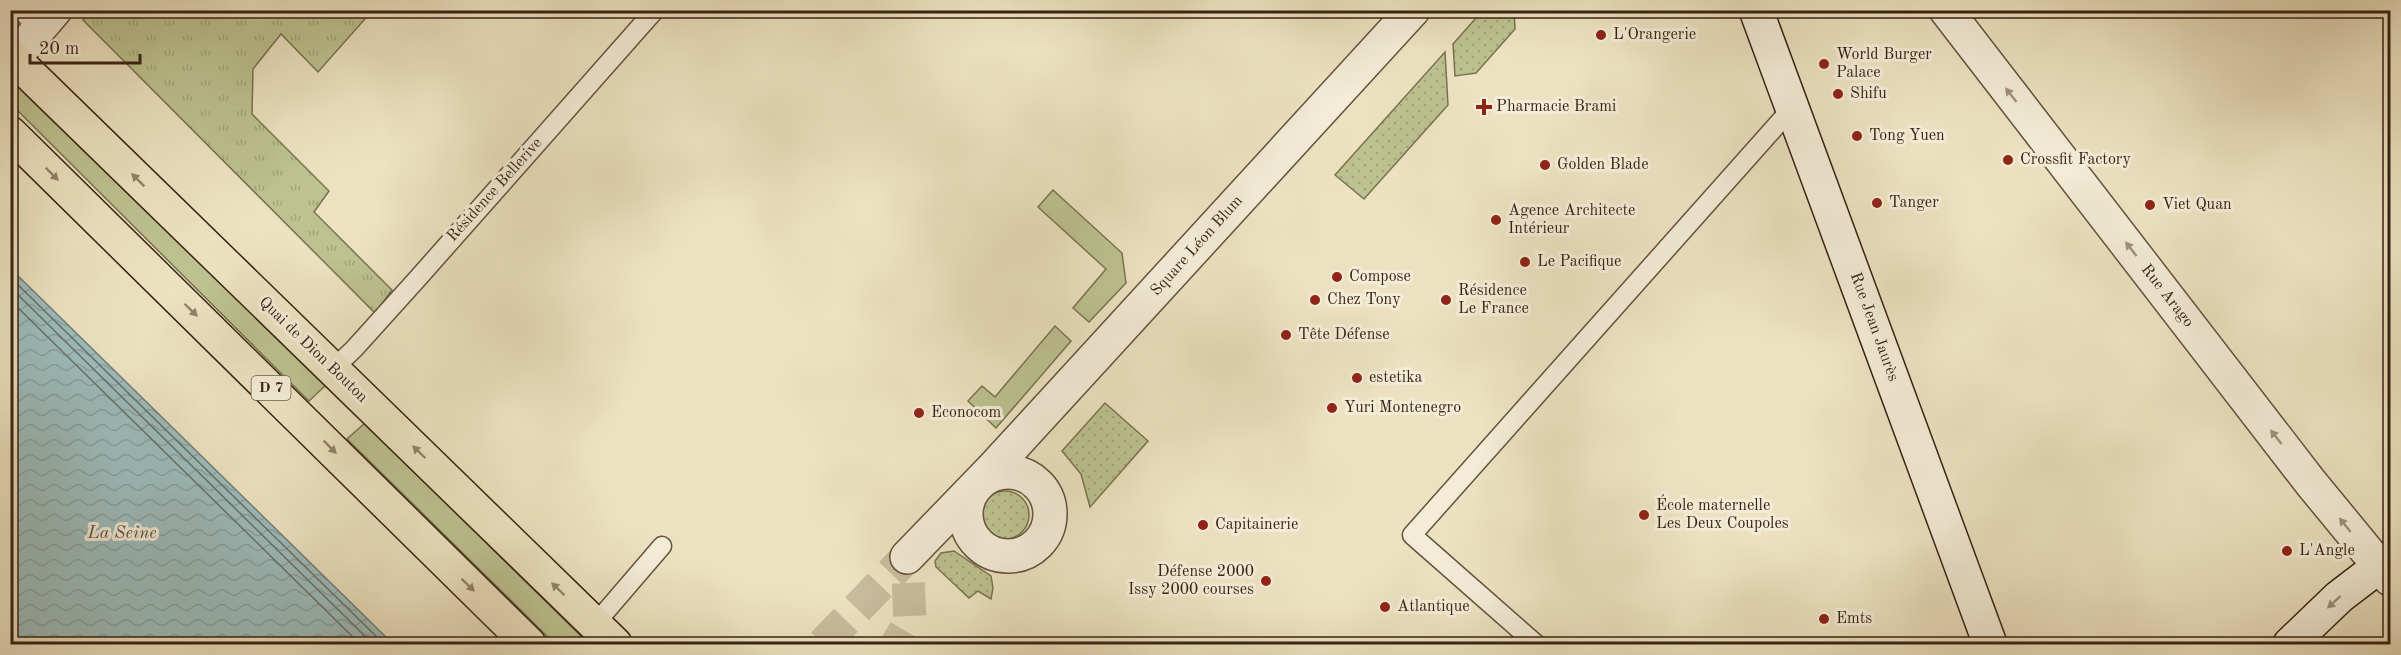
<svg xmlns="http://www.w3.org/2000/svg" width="2401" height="655" font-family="'Old Standard TT',serif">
<defs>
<pattern id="park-tufts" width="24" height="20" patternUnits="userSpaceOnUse" patternTransform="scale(1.5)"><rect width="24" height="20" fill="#bcc290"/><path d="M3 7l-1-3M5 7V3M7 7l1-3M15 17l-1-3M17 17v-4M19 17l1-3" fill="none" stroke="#a2a67b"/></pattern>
<pattern id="garden-dots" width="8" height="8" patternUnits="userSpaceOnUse" patternTransform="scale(1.5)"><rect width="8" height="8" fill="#bcc290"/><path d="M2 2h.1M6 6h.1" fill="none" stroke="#a2a67b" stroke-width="1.8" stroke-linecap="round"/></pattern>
<pattern id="water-waves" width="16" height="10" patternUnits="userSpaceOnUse" patternTransform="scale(1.5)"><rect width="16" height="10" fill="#9cbcbc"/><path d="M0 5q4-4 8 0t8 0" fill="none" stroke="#87a1a1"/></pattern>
</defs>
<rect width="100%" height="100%" fill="#ece2c1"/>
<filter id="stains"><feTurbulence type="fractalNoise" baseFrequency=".00333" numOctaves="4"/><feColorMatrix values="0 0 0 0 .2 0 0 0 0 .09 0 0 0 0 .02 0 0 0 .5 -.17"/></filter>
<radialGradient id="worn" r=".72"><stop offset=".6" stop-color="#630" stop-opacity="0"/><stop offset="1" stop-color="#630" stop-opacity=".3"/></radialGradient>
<path fill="#bcc290" stroke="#7a7251" stroke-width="1.5" d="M 19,84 L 327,384 L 309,401 L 11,104 L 10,86 Z
M 1053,190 L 1122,253 L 1126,283 L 1089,322 L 1073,308 L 1106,269 L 1038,207 Z
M 1055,326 L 1071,341 L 996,428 L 968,401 L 982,386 L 995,397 Z
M 365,423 L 589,644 L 555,644 L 347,439 Z"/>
<path fill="url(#park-tufts)" stroke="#7a7251" stroke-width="1.5" d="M 92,10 L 372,11 L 318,72 L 281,34 L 253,69 L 252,114 L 329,191 L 314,212 L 392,290 L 375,313 L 83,20 Z"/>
<path fill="url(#garden-dots)" stroke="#7a7251" stroke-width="1.5" d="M 1483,10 L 1514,11 L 1515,29 L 1476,73 L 1455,76 L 1453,44 Z
M 1445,52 L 1448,105 L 1364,199 L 1335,175 Z
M 1105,403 L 1148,441 L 1090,507 L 1081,474 L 1062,451 Z
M981 515a24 24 0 1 1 48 0a24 24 0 1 1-48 0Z
M 954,551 L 991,576 L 993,588 L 991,599 L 978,591 L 969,598 L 936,567 L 935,561 L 941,553 Z"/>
<path fill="url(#water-waves)" stroke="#747e78" stroke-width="1.5" d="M 10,269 L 11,269 L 393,644 L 11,644 Z"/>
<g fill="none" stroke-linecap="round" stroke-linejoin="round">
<path stroke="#6a6f67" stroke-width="1.5" d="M 10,277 L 384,644
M 10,287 L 373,644
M 10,300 L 360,644"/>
<path stroke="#c8bc9e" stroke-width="33" stroke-dasharray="33 16" stroke-linecap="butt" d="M 823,644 L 907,557 L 910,622 L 897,644"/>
<defs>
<path id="lane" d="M 21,10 L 39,29
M 334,368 L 354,349 L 419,277 L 655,10
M 595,624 L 662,546
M 1536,644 L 1412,535 L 1792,108"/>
<path id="street" d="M 1946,10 L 2311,483 L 2390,579
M 10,59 L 14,58 L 55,10
M966 514a42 42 0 1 1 84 0a42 42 0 1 1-84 0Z
M 907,557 L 995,466 L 1413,10"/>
<path id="secondary" d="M 1756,10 L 1990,644
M 2290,644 L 2339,597 L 2390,558"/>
<path id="primary" d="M 10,55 L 615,644
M 10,133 L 529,644"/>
</defs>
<use href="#lane" stroke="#65523e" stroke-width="21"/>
<use href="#street" stroke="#65523e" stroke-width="36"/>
<use href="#secondary" stroke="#382212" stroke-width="36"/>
<use href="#primary" stroke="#382212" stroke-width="36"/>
<use href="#lane" stroke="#f3ecd7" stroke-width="18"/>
<use href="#street" stroke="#f3ecd7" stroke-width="33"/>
<use href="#secondary" stroke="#f3ecd7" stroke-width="33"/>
<use href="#primary" stroke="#ece2c1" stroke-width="33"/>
</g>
<defs><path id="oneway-solid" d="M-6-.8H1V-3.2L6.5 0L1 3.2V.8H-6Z" transform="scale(1.5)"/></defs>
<g fill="#9f917e">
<use href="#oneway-solid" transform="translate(2011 95) rotate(-128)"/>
<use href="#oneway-solid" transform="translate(2131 249) rotate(-128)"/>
<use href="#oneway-solid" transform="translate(2276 437) rotate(-128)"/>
<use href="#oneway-solid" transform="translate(2345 525) rotate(-129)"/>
<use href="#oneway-solid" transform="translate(2334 602) rotate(137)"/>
</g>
<g fill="#92826a">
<use href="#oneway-solid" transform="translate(52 174) rotate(45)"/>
<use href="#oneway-solid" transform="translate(138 180) rotate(-135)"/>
<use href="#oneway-solid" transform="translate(191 310) rotate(44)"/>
<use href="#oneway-solid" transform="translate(330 447) rotate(45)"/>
<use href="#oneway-solid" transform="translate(419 452) rotate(-136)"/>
<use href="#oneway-solid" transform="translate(468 585) rotate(44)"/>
<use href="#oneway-solid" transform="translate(558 589) rotate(-136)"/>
</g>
<g fill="#8f2418" stroke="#f3ecd7" stroke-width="2">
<circle cx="1601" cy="35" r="6"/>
<circle cx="1824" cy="64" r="6"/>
<circle cx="1838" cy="94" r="6"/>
<path d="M1481 98h6v6h6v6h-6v6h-6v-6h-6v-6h6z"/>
<circle cx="1857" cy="136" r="6"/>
<circle cx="2008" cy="160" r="6"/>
<circle cx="1545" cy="165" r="6"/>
<circle cx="1877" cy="203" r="6"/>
<circle cx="2150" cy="205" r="6"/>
<circle cx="1496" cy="220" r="6"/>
<circle cx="1525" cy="262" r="6"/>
<circle cx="1337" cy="277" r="6"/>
<circle cx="1315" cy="300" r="6"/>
<circle cx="1446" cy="300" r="6"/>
<circle cx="1286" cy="335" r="6"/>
<circle cx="1357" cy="378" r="6"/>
<circle cx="1332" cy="408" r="6"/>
<circle cx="919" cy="413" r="6"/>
<circle cx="1644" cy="515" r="6"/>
<circle cx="1203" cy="525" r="6"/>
<circle cx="2287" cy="551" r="6"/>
<circle cx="1266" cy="581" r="6"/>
<circle cx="1385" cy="607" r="6"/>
<circle cx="1824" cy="619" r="6"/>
</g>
<g text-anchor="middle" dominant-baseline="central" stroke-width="6" stroke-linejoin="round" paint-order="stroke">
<rect fill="#f3ecd7" stroke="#705f4d" stroke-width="1.5" x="251.5" y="376" width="39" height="24" rx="4.5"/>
<g font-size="15" font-weight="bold" fill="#382212">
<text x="271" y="388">D 7</text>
</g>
<g font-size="16" fill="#382212" stroke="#f3ecd7" text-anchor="start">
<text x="1613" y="35">L'Orangerie</text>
<text x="1836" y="55">World Burger<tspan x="1836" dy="18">Palace</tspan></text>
<text x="1850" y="94">Shifu</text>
<text x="1496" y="107">Pharmacie Brami</text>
<text x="1869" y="136">Tong Yuen</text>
<text x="2020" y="160">Crossfit Factory</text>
<text x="1557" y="165">Golden Blade</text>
<text x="1889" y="203">Tanger</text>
<text x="2162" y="205">Viet Quan</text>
<text x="1508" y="211">Agence Architecte<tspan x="1508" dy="18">Intérieur</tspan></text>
<text x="1537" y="262">Le Pacifique</text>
<text x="1349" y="277">Compose</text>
<text x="1458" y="291">Résidence<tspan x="1458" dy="18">Le France</tspan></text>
<text x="1327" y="300">Chez Tony</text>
<text x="1298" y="335">Tête Défense</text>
<text x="1369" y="378">estetika</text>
<text x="1344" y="408">Yuri Montenegro</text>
<text x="931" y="413">Econocom</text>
<text x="1656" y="506">École maternelle<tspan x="1656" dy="18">Les Deux Coupoles</tspan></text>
<text x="1215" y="525">Capitainerie</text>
<text x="2299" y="551">L'Angle</text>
<text x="1254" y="572" text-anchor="end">Défense 2000<tspan x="1254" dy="18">Issy 2000 courses</tspan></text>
<text x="1397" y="607">Atlantique</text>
<text x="1836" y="619">Emts</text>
</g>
<g font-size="16" fill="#382212" stroke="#f3ecd7">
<text transform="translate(495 190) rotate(-48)">Résidence Bellerive</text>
<text transform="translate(1197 246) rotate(-48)">Square Léon Blum</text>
<text transform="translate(2167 296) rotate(52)">Rue Arago</text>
<text transform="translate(1874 327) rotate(70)">Rue Jean Jaurès</text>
<text transform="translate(313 350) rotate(44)">Quai de Dion Bouton</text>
</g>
<g font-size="18" font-style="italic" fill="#565045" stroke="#f3ecd7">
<text x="122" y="533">La Seine</text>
</g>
</g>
<rect width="2401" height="655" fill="none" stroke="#ece2c1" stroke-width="36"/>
<rect x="12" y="12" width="2377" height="631" fill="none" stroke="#382212" stroke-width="3"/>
<rect x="18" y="18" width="2365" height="619" fill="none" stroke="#382212" stroke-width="1.5"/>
<path d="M30 54v9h110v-9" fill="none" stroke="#382212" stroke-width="3"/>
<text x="39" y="54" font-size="18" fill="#382212" stroke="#f3ecd7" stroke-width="4.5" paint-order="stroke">20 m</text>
<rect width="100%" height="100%" filter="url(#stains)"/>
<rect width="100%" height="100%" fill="url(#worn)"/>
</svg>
